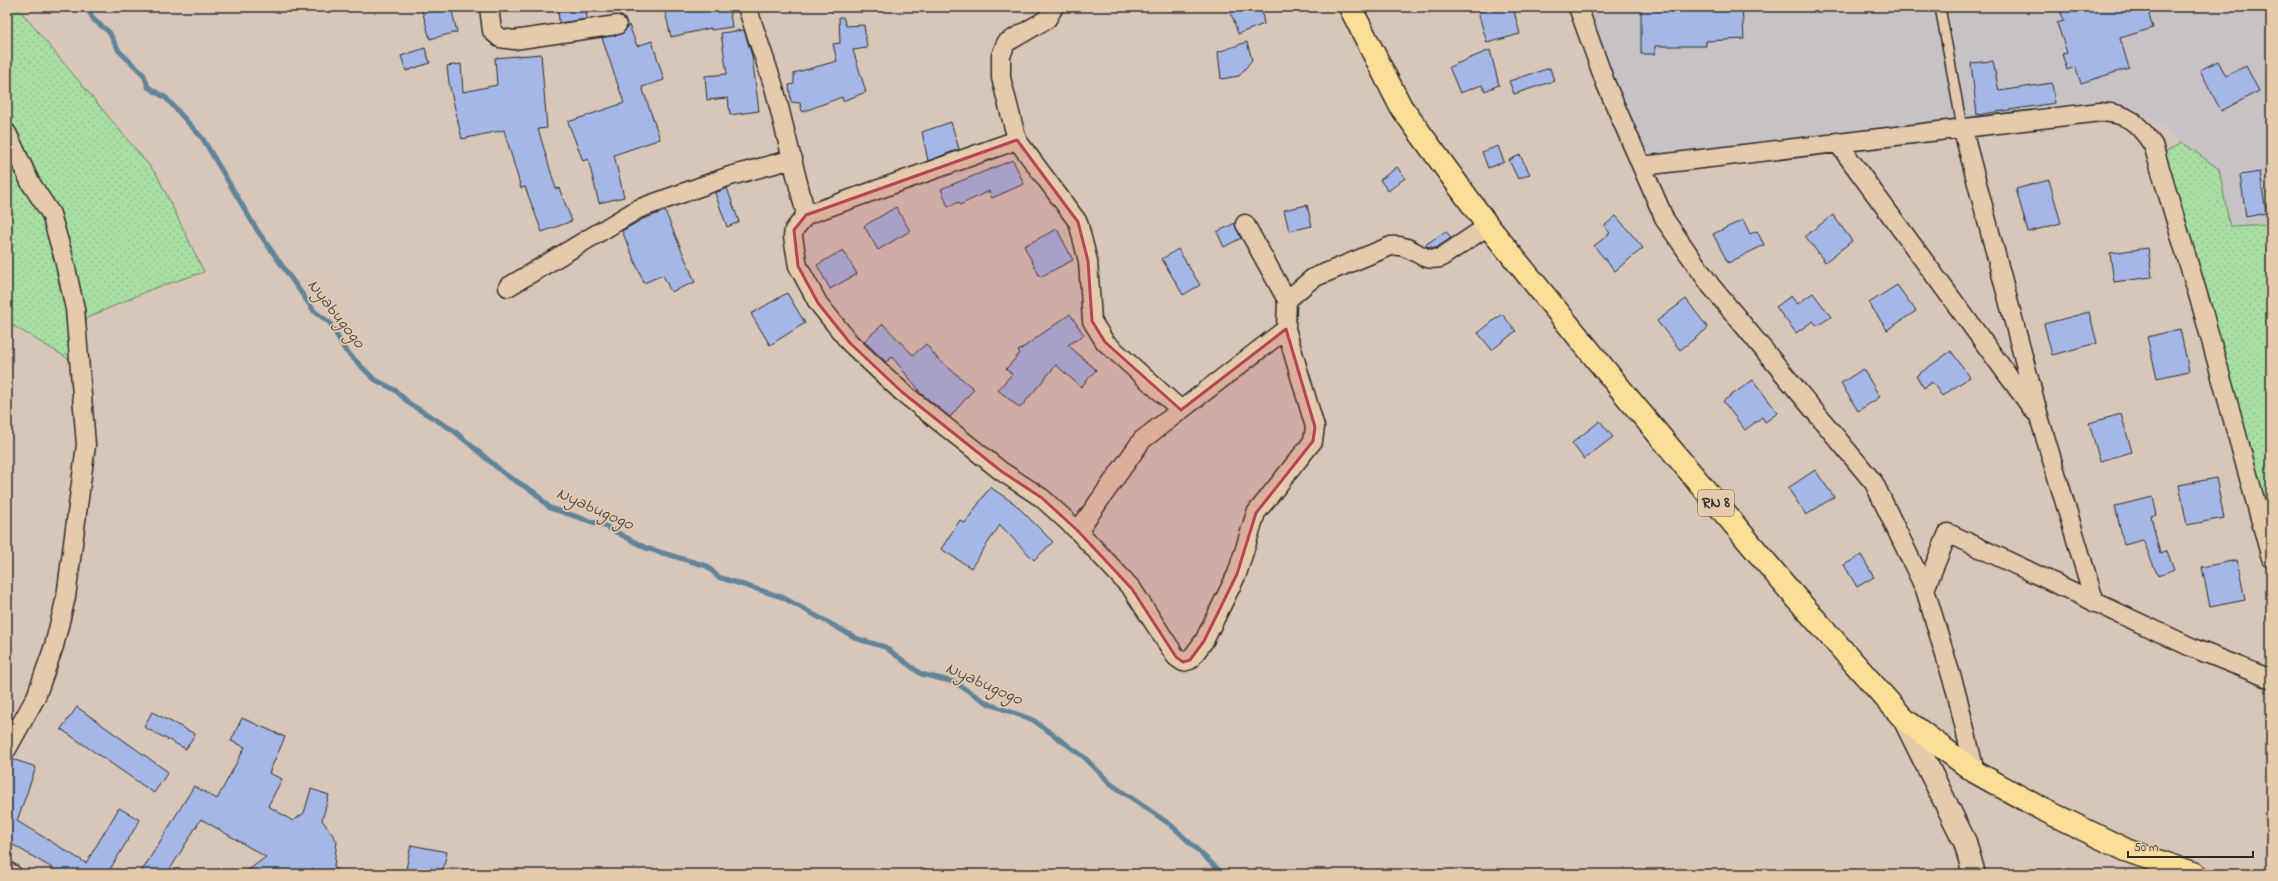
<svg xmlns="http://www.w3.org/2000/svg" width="2278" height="881" font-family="'Indie Flower',sans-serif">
<defs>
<pattern id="grass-dots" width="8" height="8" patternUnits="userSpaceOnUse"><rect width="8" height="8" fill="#a7dea1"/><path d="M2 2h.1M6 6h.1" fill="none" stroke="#90bf8b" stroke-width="1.8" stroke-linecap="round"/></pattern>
</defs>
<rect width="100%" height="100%" fill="#d8c6b8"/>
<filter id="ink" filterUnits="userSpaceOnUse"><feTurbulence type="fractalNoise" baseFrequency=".025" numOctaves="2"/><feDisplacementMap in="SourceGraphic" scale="8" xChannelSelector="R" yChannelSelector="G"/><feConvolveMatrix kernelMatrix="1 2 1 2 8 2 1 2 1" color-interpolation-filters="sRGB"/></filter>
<g filter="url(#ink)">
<path fill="#c8c2c6" d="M 1591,7 L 2271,7 L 2271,225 L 2230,227 L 2219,169 L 2133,107 L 1644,157 L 1599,48 Z"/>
<path fill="url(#grass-dots)" stroke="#698466" d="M 7,7 L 17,7 L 157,175 L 204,272 L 152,289 L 87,318 L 74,362 L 7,322 Z
M 2182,142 L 2219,169 L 2230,227 L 2271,225 L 2271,528 L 2164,153 Z"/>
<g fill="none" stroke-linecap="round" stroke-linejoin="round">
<path stroke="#60849a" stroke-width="5" d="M 86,7 L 94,20 L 109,32 L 119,51 L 144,75 L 148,87 L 166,98 L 203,139 L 257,230 L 314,311 L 330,323 L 345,350 L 374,379 L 395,390 L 410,404 L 453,430 L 506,475 L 534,492 L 550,508 L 605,526 L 646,548 L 707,566 L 718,577 L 782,597 L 858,639 L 885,647 L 921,674 L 954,682 L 989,704 L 1033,720 L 1084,757 L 1111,784 L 1171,825 L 1223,874"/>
</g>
<path fill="#a4b7e6" stroke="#2b2b2b" d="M 421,7 L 451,7 L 457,32 L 430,39 Z
M 558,7 L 586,7 L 587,19 L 559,23 Z
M 664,7 L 729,7 L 732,27 L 711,30 L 711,28 L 671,37 Z
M 1225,7 L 1261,7 L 1264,24 L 1238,34 L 1233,18 Z
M 1495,7 L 1513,7 L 1520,34 L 1487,43 L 1478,12 Z
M 1641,7 L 1742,7 L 1744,39 L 1706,41 L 1706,46 L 1655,46 L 1655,54 L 1641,54 Z
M 2059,7 L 2147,7 L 2153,28 L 2120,38 L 2129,68 L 2081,83 L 2075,67 L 2067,70 L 2062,54 L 2067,53 L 2057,23 L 2064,21 Z
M 839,17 L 843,17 L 846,26 L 864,25 L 867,48 L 853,50 L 866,92 L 843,101 L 842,97 L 802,112 L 800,103 L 791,102 L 789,85 L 794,84 L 794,73 L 837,61 L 833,44 L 840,43 Z
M 629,25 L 637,46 L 652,41 L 664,80 L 642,87 L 660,139 L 614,155 L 624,197 L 599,203 L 588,159 L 583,161 L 568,122 L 624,103 L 602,38 L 623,33 Z
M 744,30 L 752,56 L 759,111 L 730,115 L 728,98 L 707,100 L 705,76 L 727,74 L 721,33 Z
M 1247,42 L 1252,60 L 1239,76 L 1221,79 L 1218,52 Z
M 425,48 L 430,63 L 406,71 L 401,56 Z
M 1490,50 L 1499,85 L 1485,91 L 1482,85 L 1460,93 L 1449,67 Z
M 541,54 L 547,128 L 538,129 L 556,189 L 559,188 L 572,221 L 542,232 L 525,187 L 521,188 L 504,130 L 462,139 L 449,83 L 447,66 L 461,64 L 463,92 L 497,85 L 495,58 Z
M 1993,61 L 1999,91 L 2052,83 L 2055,103 L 1977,115 L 1971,63 Z
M 2218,61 L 2226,76 L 2246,66 L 2259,91 L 2221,111 L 2200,70 Z
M 1550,68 L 1554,81 L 1514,94 L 1509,81 Z
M 951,122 L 959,149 L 928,161 L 922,132 Z
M 1498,146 L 1504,162 L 1488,168 L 1482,152 Z
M 1520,155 L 1530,174 L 1518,179 L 1509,160 Z
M 1013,160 L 1024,184 L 992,198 L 989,191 L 960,205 L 959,202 L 948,207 L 941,189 Z
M 1397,167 L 1405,178 L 1388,191 L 1380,180 Z
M 2260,172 L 2266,213 L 2246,217 L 2240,175 Z
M 2049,180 L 2061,223 L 2028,232 L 2016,189 Z
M 727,188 L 739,222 L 727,227 L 715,193 Z
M 1307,205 L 1312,226 L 1289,231 L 1284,210 Z
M 896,207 L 910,231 L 878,250 L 864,226 Z
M 665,211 L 695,282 L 671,292 L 663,275 L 644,283 L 622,231 L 643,219 Z
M 1833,215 L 1852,241 L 1825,262 L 1805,236 Z
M 1616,216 L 1643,248 L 1615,271 L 1594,246 L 1610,233 L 1604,226 Z
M 1743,220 L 1750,234 L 1757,231 L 1764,245 L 1728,263 L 1713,234 Z
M 1235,223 L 1241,238 L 1224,247 L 1217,232 Z
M 1057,229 L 1073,260 L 1040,277 L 1024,246 Z
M 1446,231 L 1451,238 L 1436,248 L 1426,246 L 1425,245 Z
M 2148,248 L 2152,277 L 2114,282 L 2110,253 Z
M 1178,249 L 1200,285 L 1183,295 L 1162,259 Z
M 843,250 L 857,274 L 830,289 L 817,265 Z
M 1897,285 L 1916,311 L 1887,330 L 1869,303 Z
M 787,293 L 805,323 L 770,345 L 751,314 Z
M 1813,293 L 1831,317 L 1817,326 L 1813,321 L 1796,333 L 1776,307 L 1791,296 L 1797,304 Z
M 1686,299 L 1708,328 L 1680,350 L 1657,321 Z
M 2089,312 L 2097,343 L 2052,355 L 2044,324 Z
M 1070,314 L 1084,335 L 1068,345 L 1096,370 L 1081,387 L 1056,365 L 1020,408 L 998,390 L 1012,374 L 1006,369 L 1020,353 L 1018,351 Z
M 1502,314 L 1516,331 L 1492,350 L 1478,333 Z
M 883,324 L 913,355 L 926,344 L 937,358 L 974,389 L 950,417 L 918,391 L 919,390 L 892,357 L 886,362 L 864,341 Z
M 2180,329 L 2189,371 L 2157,378 L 2147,337 Z
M 1951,351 L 1970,377 L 1942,396 L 1932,382 L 1924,388 L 1916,376 Z
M 1863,369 L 1880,397 L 1858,411 L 1841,383 Z
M 1753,380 L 1778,413 L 1765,422 L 1762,417 L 1745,430 L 1723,401 Z
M 2121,414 L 2132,452 L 2100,461 L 2089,423 Z
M 1600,421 L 1613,437 L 1584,459 L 1572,443 Z
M 1815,470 L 1834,497 L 1806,515 L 1788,488 Z
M 2216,478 L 2224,518 L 2187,525 L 2179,485 Z
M 990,487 L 1015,504 L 1053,542 L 1034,560 L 1000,525 L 971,568 L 941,549 L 960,520 L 965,523 Z
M 2153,497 L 2157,515 L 2151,516 L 2160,554 L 2167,551 L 2174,569 L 2158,576 L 2143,540 L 2124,545 L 2115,506 Z
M 1861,555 L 1874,577 L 1857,587 L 1844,565 Z
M 2237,560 L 2245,600 L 2210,607 L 2202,567 Z
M 77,707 L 168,772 L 154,793 L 61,729 Z
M 152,712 L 195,734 L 186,749 L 144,727 Z
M 242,718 L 285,737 L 269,773 L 282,779 L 268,806 L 293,821 L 304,813 L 311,789 L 329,795 L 322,820 L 337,841 L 334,866 L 340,874 L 243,874 L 266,857 L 201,819 L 167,874 L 140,874 L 194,786 L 217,799 L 245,747 L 231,741 Z
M 12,759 L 36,767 L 17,821 L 86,863 L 119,808 L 140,820 L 107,874 L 62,874 L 10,843 L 7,844 L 7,774 Z
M 411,845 L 447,852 L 442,874 L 405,874 Z"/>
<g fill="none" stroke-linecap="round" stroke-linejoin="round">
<defs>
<path id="service" d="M 1940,7 L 1962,127"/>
<path id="minor" d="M 489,7 L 492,31 L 500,38 L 514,40 L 617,25
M 747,7 L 774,87 L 806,215 L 1017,140
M 1054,7 L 1047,19 L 1006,43 L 1001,56 L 1001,78 L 1017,140 L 1078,222 L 1088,261 L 1092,321 L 1105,342 L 1181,410
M 1578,7 L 1605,82 L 1665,220 L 1711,286 L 1874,483 L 1925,589 L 1957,695 L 1975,772
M 1962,127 L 2040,420 L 2095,603
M 7,133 L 30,182 L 51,214 L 64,259 L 75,309 L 86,445 L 66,597 L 54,646 L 36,697 L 7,749
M 1837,142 L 2034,411
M 1642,166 L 2100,112 C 2128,113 2138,123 2153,145 L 2202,308 L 2271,558
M 806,215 L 794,230 L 793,237 L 798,266 L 818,303 L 850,343 L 902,392 L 1001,471 L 1042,498 L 1078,531 L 1142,440 L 1286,329
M 508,287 L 638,209 L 730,176 L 793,159
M 1287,300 L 1313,278 L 1391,246 C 1416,244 1419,263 1440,258 L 1488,226
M 1078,531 L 1132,589 L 1176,657 L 1183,662 L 1190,660 L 1204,641 L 1237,574 L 1256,513 L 1313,441 L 1315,427 L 1286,329 L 1287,300 L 1245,224
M 1925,589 L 1948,533 L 2193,648 L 2271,679
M 7,871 L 12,874"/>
<path id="tertiary" d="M 1904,719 L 1965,842 L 1974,874"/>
<path id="primary" d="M 1350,7 L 1401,107 L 1488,226 L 1628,398 L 1790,591 L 1904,719 L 1975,772 L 2040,808 L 2126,850 L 2196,874"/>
</defs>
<use href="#service" stroke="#2b2b2b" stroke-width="12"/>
<use href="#minor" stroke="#2b2b2b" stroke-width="21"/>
<use href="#tertiary" stroke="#2b2b2b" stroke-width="25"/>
<use href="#primary" stroke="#2b2b2b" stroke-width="25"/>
<use href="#service" stroke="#e5caac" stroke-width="9"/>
<use href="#minor" stroke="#e5caac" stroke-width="18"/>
<use href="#tertiary" stroke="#e5caac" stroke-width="22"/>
<use href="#primary" stroke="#fdde96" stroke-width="22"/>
</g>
</g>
<path fill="#b84454" fill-opacity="0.2" stroke="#b84454" stroke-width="3" stroke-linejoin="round" d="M 1017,140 L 1078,222 L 1088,261 L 1092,321 L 1105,342 L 1181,410 L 1286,329 L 1315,427 L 1313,441 L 1256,513 L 1237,574 L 1204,641 L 1190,660 L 1183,662 L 1176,657 L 1132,589 L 1078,531 L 1042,498 L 1001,471 L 902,392 L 850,343 L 818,303 L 798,266 L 794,230 L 806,215 Z"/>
<g text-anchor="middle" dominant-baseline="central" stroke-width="3.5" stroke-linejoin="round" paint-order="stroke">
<rect fill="#e5caac" stroke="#635b52" stroke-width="1" x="1698" y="490" width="36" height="26" rx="3"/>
<g font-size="15" font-weight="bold" fill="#2b2b2b">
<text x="1716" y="503">RN 8</text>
</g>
<g font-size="17" font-style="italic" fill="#384147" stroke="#e5caac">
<text transform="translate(336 314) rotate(52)">Nyabugogo</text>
<text transform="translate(595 509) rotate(24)">Nyabugogo</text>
<text transform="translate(984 684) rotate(24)">Nyabugogo</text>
</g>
</g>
<rect width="2278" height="881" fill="none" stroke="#e5caac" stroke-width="24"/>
<rect x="12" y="12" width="2254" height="857" fill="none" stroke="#2b2b2b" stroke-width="1.5" filter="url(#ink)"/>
<path d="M2128 851v6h125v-6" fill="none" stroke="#2b2b2b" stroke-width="2"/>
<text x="2134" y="851" font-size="12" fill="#2b2b2b" stroke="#e5caac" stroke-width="3" paint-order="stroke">50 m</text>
</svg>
